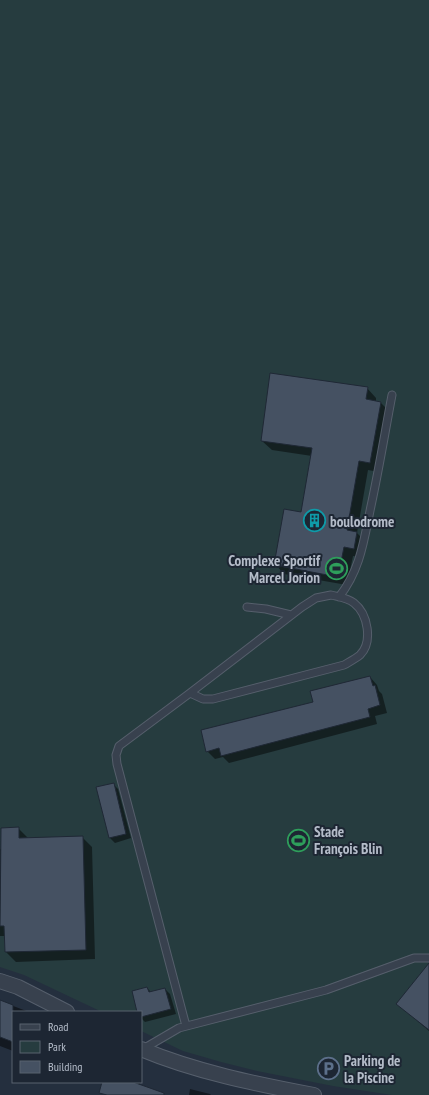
<svg xmlns="http://www.w3.org/2000/svg" width="429" height="1095" font-family="'PT Sans Narrow',sans-serif">
<rect width="100%" height="100%" fill="#242f3e"/>
<path fill="#263c3f" d="M 0,0 L 429,0 L 429,1095 L 392,1095 L 333,1086 L 257,1071 L 221,1062 L 183,1051 L 141,1031 L 141,1012 L 102,1012 L 24,975 L 0,967 Z"/>
<path fill="#0007" d="M 367,388 L 376,398 L 376,402 L 381,403 L 390,412 L 379,472 L 368,470 L 357,533 L 366,542 L 363,557 L 353,556 L 347,585 L 284,574 L 275,564 L 302,514 L 312,456 L 272,450 L 262,441 Z
M 370,677 L 377,685 L 379,691 L 382,694 L 387,713 L 375,716 L 377,724 L 229,763 L 223,757 L 215,759 L 207,751 Z
M 113,784 L 118,789 L 131,838 L 115,843 L 110,838 Z
M 18,828 L 28,838 L 82,837 L 92,847 L 95,959 L 16,962 L 6,952 L 5,936 L 0,936 L 0,849 L 2,849 Z
M 429,969 L 429,1031 L 397,1003 Z
M 147,988 L 152,993 L 165,989 L 170,994 L 176,1014 L 145,1022 L 141,1018 L 141,1012 L 138,1012 Z
M 0,1001 L 29,1012 L 13,1012 L 13,1051 L 0,1046 Z
M 115,1082 L 140,1082 L 140,1084 L 147,1095 L 123,1095 Z
M 190,1089 L 210,1094 L 211,1095 L 189,1095 Z"/>
<path fill="#455162" stroke="#1f2835" d="M 270,373 L 368,387 L 366,399 L 381,402 L 370,463 L 359,461 L 347,530 L 357,532 L 354,549 L 344,547 L 338,577 L 274,565 L 284,509 L 301,512 L 312,448 L 261,441 Z
M 370,676 L 373,686 L 375,685 L 380,705 L 368,709 L 370,717 L 221,756 L 219,748 L 206,752 L 201,730 L 313,702 L 310,691 Z
M 114,783 L 126,834 L 109,838 L 96,787 Z
M 19,827 L 19,838 L 83,836 L 86,950 L 5,952 L 4,926 L 0,926 L 1,828 Z
M 429,963 L 429,1030 L 396,1004 Z
M 147,987 L 149,992 L 165,988 L 171,1009 L 141,1017 L 141,1012 L 137,1012 L 132,991 Z
M 0,1000 L 13,1005 L 13,1042 L 0,1037 Z
M 102,1082 L 133,1082 L 164,1093 L 164,1095 L 107,1095 L 99,1093 Z"/>
<g fill="none" stroke-linecap="round" stroke-linejoin="round">
<defs>
<path id="lane" d="M 331,595 C 339,597 348,598 354,603 C 368,614 373,642 360,655 C 355,659 349,662 344,665 L 213,699 L 203,699 L 190,693 L 302,607 L 316,598 Z
M 339,597 C 361,569 364,539 371,506 C 379,469 385,432 392,395
M 247,607 L 266,609 L 291,615
M 186,1026 L 117,764 L 116,755 L 119,746 L 190,693
M 143,1049 L 179,1028 L 326,990 L 414,958 L 429,958"/>
<path id="street" d="M 0,981 L 18,987 L 67,1012
M 141,1049 C 196,1072 256,1084 314,1095"/>
</defs>
<use href="#lane" stroke="#565f6c" stroke-width="9"/>
<use href="#street" stroke="#565f6c" stroke-width="16"/>
<use href="#lane" stroke="#38414e" stroke-width="7"/>
<use href="#street" stroke="#38414e" stroke-width="14"/>
</g>
<defs>
<symbol id="building-ring" viewBox="-11 -11 22 22"><circle r="9.5" fill="#1d2633" stroke="#0f9aa8" stroke-width="1.5"/><path d="M-4-6H4V6H1V3H-1V6H-4ZM-2.5-4.3h1.7v1.8h-1.7ZM.8-4.3h1.7v1.8H.8ZM-2.5-1h1.7V.8h-1.7ZM.8-1h1.7V.8H.8Z" fill="#0f9aa8"/></symbol>
<symbol id="stadium-ring" viewBox="-11 -11 22 22"><circle r="9.5" fill="#1d2633" stroke="#2e9e5b" stroke-width="1.5"/><path d="M0-5a6.5 5 0 1 0 0 10a6.5 5 0 1 0 0-10ZM-3.5-1.8h7v3.6h-7Z" fill="#2e9e5b"/></symbol>
<symbol id="parking-ring" viewBox="-11 -11 22 22"><circle r="9.5" fill="#1d2633" stroke="#5c6f8a" stroke-width="1.5"/><path d="M-3.5-5.5H1a3.5 3.5 0 0 1 0 7H-1V5.5H-3.5ZM-1-3.4V-.6H.8a1.4 1.4 0 0 0 0-2.8Z" fill="#5c6f8a"/></symbol>
</defs>
<g fill-rule="evenodd">
<use href="#building-ring" x="302" y="508" width="25" height="25"/>
<use href="#stadium-ring" x="324" y="556" width="25" height="25"/>
<use href="#stadium-ring" x="286" y="828" width="25" height="25"/>
<use href="#parking-ring" x="316" y="1056" width="25" height="25"/>
</g>
<g text-anchor="middle" dominant-baseline="central" stroke-width="4" stroke-linejoin="round" paint-order="stroke">
<g font-size="15" font-weight="bold" fill="#b4bcc9" stroke="#1d2633" text-anchor="start">
<text x="330" y="521">boulodrome</text>
<text x="320" y="560" text-anchor="end">Complexe Sportif<tspan x="320" dy="17">Marcel Jorion</tspan></text>
<text x="314" y="831">Stade<tspan x="314" dy="17">François Blin</tspan></text>
<text x="344" y="1060">Parking de<tspan x="344" dy="17">la Piscine</tspan></text>
</g>
</g>
<rect x="12" y="1011" width="130" height="72" fill="#1d2633" stroke="#59626f"/>
<rect x="20" y="1024" width="20" height="6" fill="#38414e" stroke="#59626f"/>
<text x="48" y="1031" font-size="12" fill="#b4bcc9">Road</text>
<rect x="20" y="1041" width="20" height="12" fill="#263c3f" stroke="#59626f"/>
<text x="48" y="1051" font-size="12" fill="#b4bcc9">Park</text>
<rect x="20" y="1061" width="20" height="12" fill="#455162" stroke="#59626f"/>
<text x="48" y="1071" font-size="12" fill="#b4bcc9">Building</text>
</svg>
